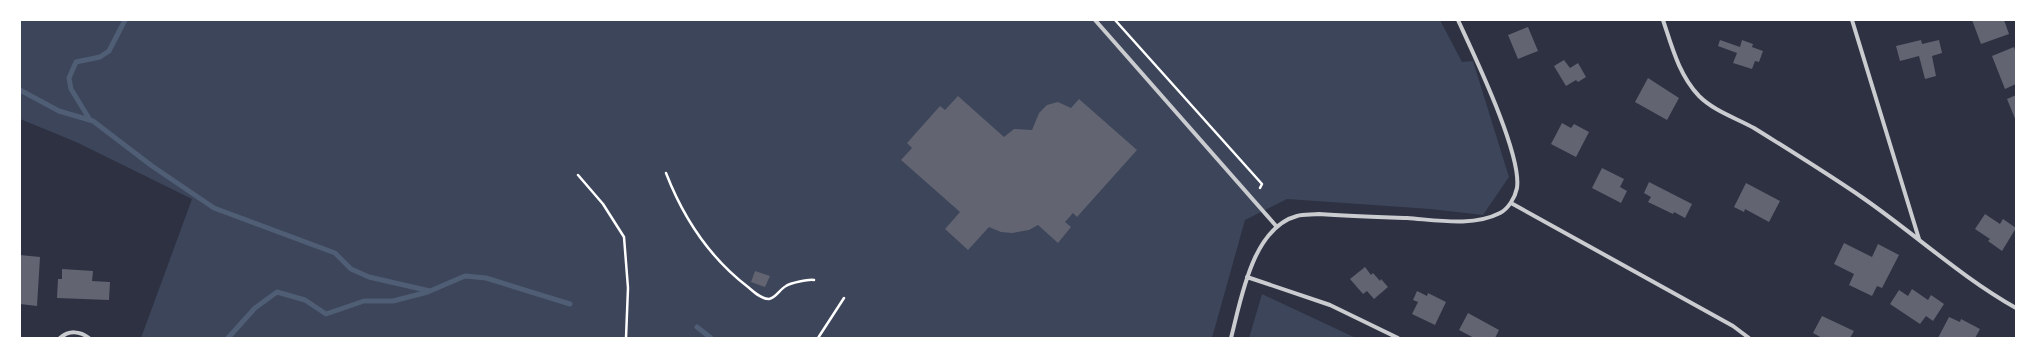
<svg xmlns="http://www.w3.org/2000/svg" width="2036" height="358" font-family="Literata,serif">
<rect width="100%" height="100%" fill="#2d3142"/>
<path fill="#3c4559" d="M 20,20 L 1440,20 L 1462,62 L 1473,61 L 1509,177 L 1483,215 L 1430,209 L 1287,199 L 1245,220 L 1212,338 L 141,338 L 192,199 L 76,142 L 20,119 Z
M 1262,294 L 1356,338 L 1249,338 Z"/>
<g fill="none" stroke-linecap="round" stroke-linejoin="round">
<path stroke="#4f5d75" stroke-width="5" d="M 20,90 L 59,111 L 93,121 L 152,166 L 214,208 L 335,253 L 351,269 L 369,277 L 430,291 L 465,276 L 486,278 L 570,304
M 90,120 L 71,89 L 69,78 L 76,62 L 100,57 L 109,51 L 125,20
M 697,327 L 711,338
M 228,338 L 255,308 L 277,292 L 305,300 L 326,314 L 364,301 L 393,301 L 428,292"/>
</g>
<path fill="#626471" d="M 1972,20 L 2004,20 L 2009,34 L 1981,44 Z
M 1528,27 L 1538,51 L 1518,59 L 1508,35 Z
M 1720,40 L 1740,47 L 1742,40 L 1753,44 L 1752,47 L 1763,51 L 1759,62 L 1755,61 L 1752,69 L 1733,63 L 1737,53 L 1718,46 Z
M 1921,40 L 1922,44 L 1939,40 L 1942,53 L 1932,56 L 1936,76 L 1925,79 L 1919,56 L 1900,61 L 1896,46 Z
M 2014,47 L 2016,53 L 2016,84 L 2005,89 L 1992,56 Z
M 1564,60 L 1570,68 L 1578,63 L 1586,77 L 1578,82 L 1576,80 L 1566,86 L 1554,66 Z
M 1648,78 L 1679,98 L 1667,120 L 1635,102 Z
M 2016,95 L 2016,121 L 2007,99 Z
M 958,96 L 1004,137 L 1014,129 L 1032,130 L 1039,113 L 1047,105 L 1058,102 L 1071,108 L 1079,99 L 1137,150 L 1077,217 L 1073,213 L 1065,222 L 1071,227 L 1058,243 L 1038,225 L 1029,230 L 1012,233 L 1001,232 L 989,227 L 968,250 L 945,229 L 960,212 L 901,160 L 912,148 L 907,143 L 940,106 L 945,110 Z
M 1562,123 L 1571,128 L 1574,124 L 1589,132 L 1576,157 L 1551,144 Z
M 1602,168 L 1624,179 L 1620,187 L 1627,191 L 1621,203 L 1592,188 Z
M 1649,182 L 1692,204 L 1685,218 L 1674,212 L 1673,214 L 1648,202 L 1651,197 L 1644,193 Z
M 1746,183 L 1780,201 L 1769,222 L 1745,209 L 1744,212 L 1734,207 Z
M 1985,214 L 2000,224 L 2003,219 L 2016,228 L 2002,251 L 1988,241 L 1990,239 L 1975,229 Z
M 1844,243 L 1872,257 L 1878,244 L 1899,255 L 1882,288 L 1877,286 L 1872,296 L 1849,285 L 1854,274 L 1834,264 Z
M 20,255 L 40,257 L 37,306 L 20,304 Z
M 1365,267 L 1371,275 L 1373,273 L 1380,281 L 1381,279 L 1388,287 L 1374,299 L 1367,291 L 1363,294 L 1350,279 Z
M 62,269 L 93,271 L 92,281 L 110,282 L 109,300 L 57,298 L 58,279 L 62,279 Z
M 755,271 L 770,276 L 765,287 L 751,282 Z
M 1912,289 L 1928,300 L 1931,295 L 1944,304 L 1933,321 L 1926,316 L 1920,324 L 1890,304 L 1899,290 L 1908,296 Z
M 1417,291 L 1427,296 L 1428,293 L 1446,302 L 1435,325 L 1412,314 L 1418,302 L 1413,300 Z
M 1468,313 L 1499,330 L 1495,338 L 1474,338 L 1459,330 Z
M 1822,316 L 1854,331 L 1850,338 L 1822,338 L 1813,333 Z
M 1949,317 L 1960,322 L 1961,319 L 1980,329 L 1975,338 L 1938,338 Z"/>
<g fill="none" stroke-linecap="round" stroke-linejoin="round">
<path stroke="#fff" stroke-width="2.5" d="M 1115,20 L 1262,184 L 1260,188
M 666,173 C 683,217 710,258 748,287 C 754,292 761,299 769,299 C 776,298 780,289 786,286 C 790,283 809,279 814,280
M 578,175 L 603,204 L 624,237 L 628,288 L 626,338
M 818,338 L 844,298"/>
<path stroke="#caccd0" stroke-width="4" d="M 1095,20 L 1277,227
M 1663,20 C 1672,47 1679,75 1699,96 C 1714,111 1736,118 1754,128 C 1791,151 1828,174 1863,198 C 1915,234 1961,277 2016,308
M 1852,20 L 1919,239
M 1511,203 L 1733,326 L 1749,338
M 1247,277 L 1330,305 L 1398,338
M 60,338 C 69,330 80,331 89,338
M 1231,338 C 1241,300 1252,228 1297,216 C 1304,214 1312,215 1319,214 C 1348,216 1378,217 1407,218 C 1436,220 1473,227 1500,213 C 1508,209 1515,198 1517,188 C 1522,154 1474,55 1458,20"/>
</g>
<rect width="2036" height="358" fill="none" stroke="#ffffff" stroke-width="42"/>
</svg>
